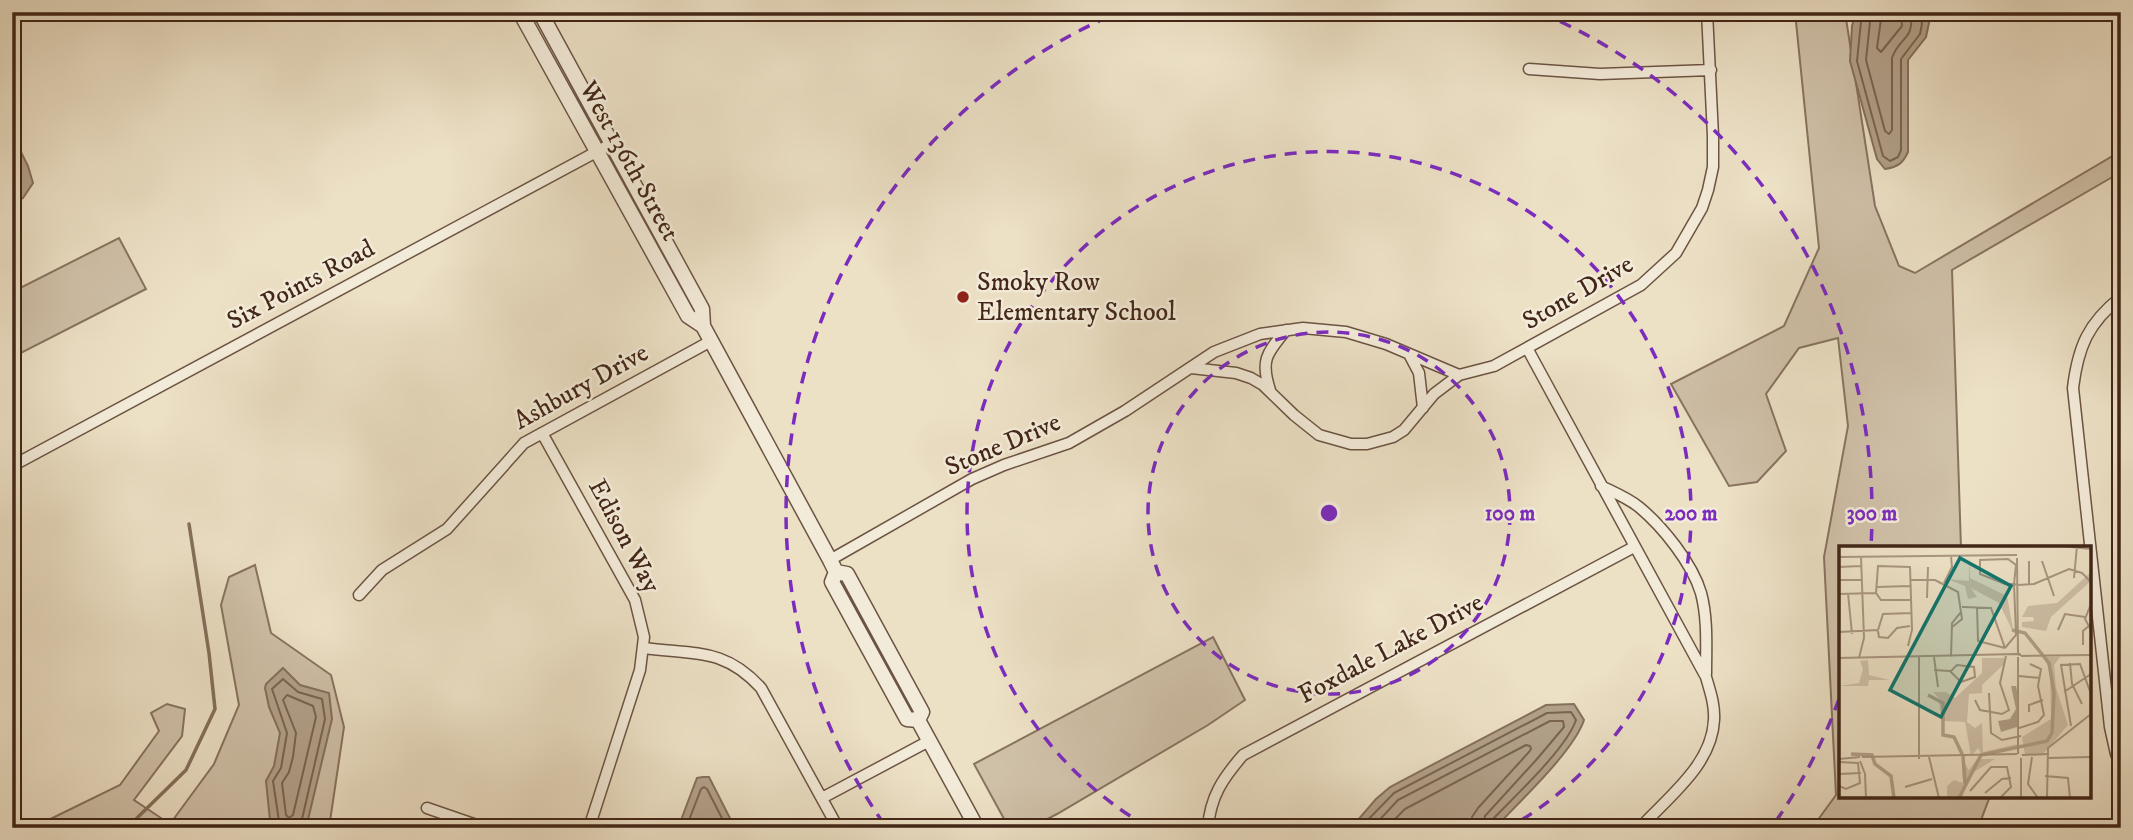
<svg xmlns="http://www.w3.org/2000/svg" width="2133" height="840" font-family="'IM FELL DW Pica',serif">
<rect width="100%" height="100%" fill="#ece0c5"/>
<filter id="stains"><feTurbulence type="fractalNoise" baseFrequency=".00286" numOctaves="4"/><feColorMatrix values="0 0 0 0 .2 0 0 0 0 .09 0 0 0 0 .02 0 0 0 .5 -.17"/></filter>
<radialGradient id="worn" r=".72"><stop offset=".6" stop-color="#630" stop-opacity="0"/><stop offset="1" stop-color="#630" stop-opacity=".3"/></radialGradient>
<path fill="#cfc0a8" stroke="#887360" stroke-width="2" d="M 1795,12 L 1845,12 L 1875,206 L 1899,266 L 1915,273 L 2121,151 L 2121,172 L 1952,270 L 1961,548 L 1841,548 L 1841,796 L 1990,796 L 1978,828 L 1812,828 L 1836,795 L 1824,557 L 1848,426 L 1838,338 L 1799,348 L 1766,394 L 1786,451 L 1757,482 L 1729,486 L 1671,384 L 1784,326 L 1819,248 Z
M 119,238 L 146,289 L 17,355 L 12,345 L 12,292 Z
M 255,565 L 271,633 L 331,675 L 344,727 L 329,828 L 32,828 L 120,785 L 159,731 L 151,713 L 167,704 L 185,709 L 182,736 L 134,800 L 170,824 L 214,764 L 239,705 L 221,605 L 229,577 Z
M 1213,637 L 1245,700 L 1208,725 L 1057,814 L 1030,828 L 1009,828 L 974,764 Z"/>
<path fill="#b2a18a" stroke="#85705c" stroke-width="2" d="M 1856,12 L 1926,12 L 1929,23 L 1926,37 L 1908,60 L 1908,152 C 1903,163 1898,167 1885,169 L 1877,159 L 1850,61 L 1852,26 Z
M 12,134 L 28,166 L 33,183 L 23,198 L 12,204 Z
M 283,668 L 300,685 L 329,693 L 332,719 L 306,828 L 276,828 L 270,820 L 266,781 L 274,766 L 280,733 L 269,707 L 265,688 L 266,684 Z
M 1574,704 L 1584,720 C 1574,751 1519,802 1495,828 L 1351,828 L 1376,799 L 1390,787 L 1546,705 Z
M 703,777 L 709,777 L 735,828 L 678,828 L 697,778 Z"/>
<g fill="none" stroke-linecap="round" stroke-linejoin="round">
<path stroke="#7a6451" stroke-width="2" d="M 1862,12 L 1857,61 L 1883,156 L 1890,161 L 1898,157 L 1901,150 L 1901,59 L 1920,34 L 1922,24 L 1920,12
M 1871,12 L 1866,60 L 1885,131 L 1889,134 L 1892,130 L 1892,58 C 1900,35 1914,42 1911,12
M 1882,12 L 1877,48 L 1881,52 L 1902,26 L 1901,12
M 287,695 L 313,706 L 316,717 L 293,815 L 289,818 L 286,815 L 282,783 L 289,772 L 293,757 L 296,733 L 283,700 Z
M 280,828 L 273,781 L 281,768 L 287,733 L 272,689 L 283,679 L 298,692 L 322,699 L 325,719 L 300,828
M 686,828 L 701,789 L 704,787 L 707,789 L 727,828
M 1360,828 L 1394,793 L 1547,713 L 1571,712 L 1576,720 C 1566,749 1515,796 1492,820 L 1491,828
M 1372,828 L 1398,800 L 1550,721 L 1563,721 L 1564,727 L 1537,759 L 1485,816 L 1482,828
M 1386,828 L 1405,809 L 1526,745 L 1530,746 L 1531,749 L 1529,752 L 1478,808 L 1472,817 L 1471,828"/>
<path stroke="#85705c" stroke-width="3.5" d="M 130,828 L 137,818 L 186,770 L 215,709 L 209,653 L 189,524"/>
<defs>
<path id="minor" d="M 1529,69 L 1600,74 L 1711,70
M 2121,297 C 2088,323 2078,347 2073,388 L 2110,727 L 2116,754 L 2121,764
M 1527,348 L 1706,677 C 1710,691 1715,705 1714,720 C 1712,765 1668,797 1640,828
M 1409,354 L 1419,373 L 1423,408
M 1191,368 L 1236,373 L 1251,378 L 1263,385 L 1294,415 L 1319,435 L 1351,444 L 1367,444 L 1393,437 L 1404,430 L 1434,394 L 1459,375 L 1494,366 L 1641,285 L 1676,253 L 1702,208 L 1708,190 L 1713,167 L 1713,136 L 1707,12
M 1270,390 C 1260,360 1267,353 1286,330
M 542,433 L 635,600 L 644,637 L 640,670 L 589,828
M 12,466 L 611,144
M 1601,486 C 1613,492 1628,498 1639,507 C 1663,527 1692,563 1701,593 C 1708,619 1706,648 1706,674
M 830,560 L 972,479 L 1004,465 L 1069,443 L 1125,411 L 1214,352 L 1260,334 L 1303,328 L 1346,332 L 1386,344 L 1459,375
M 359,595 L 382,570 L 447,529 L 524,443 L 711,341
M 644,648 C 694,655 724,647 761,688 L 838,828
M 822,798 L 929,741
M 427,808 L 485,828
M 1208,828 C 1210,797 1223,778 1243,755 L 1634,547"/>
<path id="tertiary" d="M 520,12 L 688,316 L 703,326
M 540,12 L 702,309 L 703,326 L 830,560 L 836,572 L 847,574 L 922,712 L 918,720 L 977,828
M 836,572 L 832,582 L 907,719 L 918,720"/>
</defs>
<use href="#minor" stroke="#6c5443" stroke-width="13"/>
<use href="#tertiary" stroke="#6c5443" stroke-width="17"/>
<use href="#minor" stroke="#f3ebd9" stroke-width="10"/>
<use href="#tertiary" stroke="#f3ebd9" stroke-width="14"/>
</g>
<g fill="none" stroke="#7b2cbf" stroke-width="3.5" stroke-dasharray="12 9">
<circle cx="1329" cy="513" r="181"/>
<path d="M1148 827A362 362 0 1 1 1510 827"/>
<path d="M1839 699A543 543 0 0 1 1774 824M884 824A543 543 0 0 1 1117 13M1541 13A543 543 0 0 1 1871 546"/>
</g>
<circle fill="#8f2418" stroke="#f3ebd9" stroke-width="2.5" cx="963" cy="297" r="7"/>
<g text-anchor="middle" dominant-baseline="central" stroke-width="5" stroke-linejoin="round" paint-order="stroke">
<g font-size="26" fill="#422618" stroke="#f3ebd9">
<text transform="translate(629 161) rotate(61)">West 136th Street</text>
<text transform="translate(301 285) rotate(-28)">Six Points Road</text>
<text transform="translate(1578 293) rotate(-30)">Stone Drive</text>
<text transform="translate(581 387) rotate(-29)">Ashbury Drive</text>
<text transform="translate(1003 445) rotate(-23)">Stone Drive</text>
<text transform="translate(624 536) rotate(62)">Edison Way</text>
<text transform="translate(1391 649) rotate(-28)">Foxdale Lake Drive</text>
</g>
<g font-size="26" fill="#422618" stroke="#f3ebd9" text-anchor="start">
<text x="977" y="282">Smoky Row<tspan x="977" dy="30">Elementary School</tspan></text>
</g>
</g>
<g transform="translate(1839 546)">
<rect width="252" height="252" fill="#ece0c5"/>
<path d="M 130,10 L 131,32 L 168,50 L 175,88 L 160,57 L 132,42 L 138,51 L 129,53 L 126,40 L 108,33 L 130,35 ZM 252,26 L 252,35 L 212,71 L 207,85 L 183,81 L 183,76 L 195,75 L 194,71 L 183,71 L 189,60 L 218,57 ZM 204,111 L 221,111 L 215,119 L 217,142 L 229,179 L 204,208 L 186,209 L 183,191 L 212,173 L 211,124 ZM 143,112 L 165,112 L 165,118 L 143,139 L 143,147 L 130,148 L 128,176 L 136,182 L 143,177 L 144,206 L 179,198 L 179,202 L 149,209 L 142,207 L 139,202 L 132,210 L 126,176 L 103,175 L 100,156 L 107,160 L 94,146 L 107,146 L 116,152 L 143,127 ZM 29,114 L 30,129 L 50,134 L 30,134 L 29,140 L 0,140 L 20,137 L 24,123 L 21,115 ZM 123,213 L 130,224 L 138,213 L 156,213 L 135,226 L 123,244 L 124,252 L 108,252 L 108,240 L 115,234 L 124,237 Z" fill="#cfc0a8"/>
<path d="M 172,140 L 177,140 L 179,150 L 178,181 L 162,186 L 159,175 L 171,173 L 177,163 Z" fill="#b2a18a"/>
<path fill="none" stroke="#b2a18a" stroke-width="3.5" d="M 89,149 L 104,157 L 104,189 L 115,191 L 124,210 L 126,237M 12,208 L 33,209 L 36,218 L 52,230 L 55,252M 120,252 L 142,209 L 208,195 L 213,187 L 215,147 L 210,117 L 186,87 L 173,84"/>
<path fill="none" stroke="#a89680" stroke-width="2" d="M 191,0 L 219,0M 222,0 L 252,3M 0,11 L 178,9M 203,15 L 215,50M 0,21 L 22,20M 235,32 L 238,0M 0,34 L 23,34M 72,34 L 96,34 L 119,46 L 123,73 L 112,82M 105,37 L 113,21 L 112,10M 190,38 L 190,15M 37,41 L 72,40M 9,47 L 13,88M 37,47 L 39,20 L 71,21 L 73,84 L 69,100M 37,47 L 42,54 L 72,54M 0,48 L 37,47M 88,52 L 89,21M 252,58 L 246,73 L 252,84M 123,61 L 152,62 L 166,102M 138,61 L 139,95 L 166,102M 39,84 L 44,68 L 73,67M 219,84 L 226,68 L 246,71M 39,85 L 40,91 L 49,92 L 58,82 L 71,80M 0,86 L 39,84M 244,99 L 244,85 L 252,78M 166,102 L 177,89 L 175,38 L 177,19 L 169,13 L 141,14 L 141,28 L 166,38 L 175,38 L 179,39 L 195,38 L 230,23 L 243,27 L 252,36M 177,108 L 182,109 L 179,107 L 178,12M 182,110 L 252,109M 80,111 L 80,213M 95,111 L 99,141M 112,111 L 113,77 L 122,66M 0,112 L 178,108M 20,112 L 25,92 L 22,11M 231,117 L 233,138 L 243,158M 95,124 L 111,125 L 122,136M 112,125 L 118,119 L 135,121 L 136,131 L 122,136M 180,130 L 201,132M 225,146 L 252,128M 150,147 L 152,187 L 163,194 L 182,190M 136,154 L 141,164 L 163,168 L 170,164 L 161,137 L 167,110M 190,166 L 190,159 L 204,154M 232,180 L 222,119 L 241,118 L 252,148M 180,182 L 199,176 L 205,169 L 199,140 L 202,123 L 191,118M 179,208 L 179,111M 183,209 L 210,208M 23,211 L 178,208M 90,211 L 100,252M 193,211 L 189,238 L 199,252M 209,212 L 251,211M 0,213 L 21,211M 21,215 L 26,228 L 27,252M 0,216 L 19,217 L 21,237 L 7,243 L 0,240M 252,219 L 252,250M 0,228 L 22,227M 206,230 L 229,232 L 231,252M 66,241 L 93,233M 131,245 L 152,221 L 168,221 L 172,241 L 161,252M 146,247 L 163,233 L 172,232M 182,252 L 182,212M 208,252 L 209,202 L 252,168"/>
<path fill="#0f766e" fill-opacity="0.15" stroke="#0f766e" stroke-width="3.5" d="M 121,12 L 172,40 L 102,171 L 51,144 Z"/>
<rect width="252" height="252" fill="none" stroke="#422618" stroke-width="3.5"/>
</g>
<circle cx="1329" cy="513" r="10" fill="#7b2cbf" stroke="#f3ebd9" stroke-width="3.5"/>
<g font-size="21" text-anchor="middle" font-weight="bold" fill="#7b2cbf" stroke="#f3ebd9" stroke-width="5" stroke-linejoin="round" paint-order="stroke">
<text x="1510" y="520">100 m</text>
<text x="1691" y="520">200 m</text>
<text x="1872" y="520">300 m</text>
</g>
<rect width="2133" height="840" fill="none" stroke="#ece0c5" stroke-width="42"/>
<rect x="14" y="14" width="2105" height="812" fill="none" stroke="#422618" stroke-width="3.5"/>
<rect x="21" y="21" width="2091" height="798" fill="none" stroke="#422618" stroke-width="2"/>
<rect width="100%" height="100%" filter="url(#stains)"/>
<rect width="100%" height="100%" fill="url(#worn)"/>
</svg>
